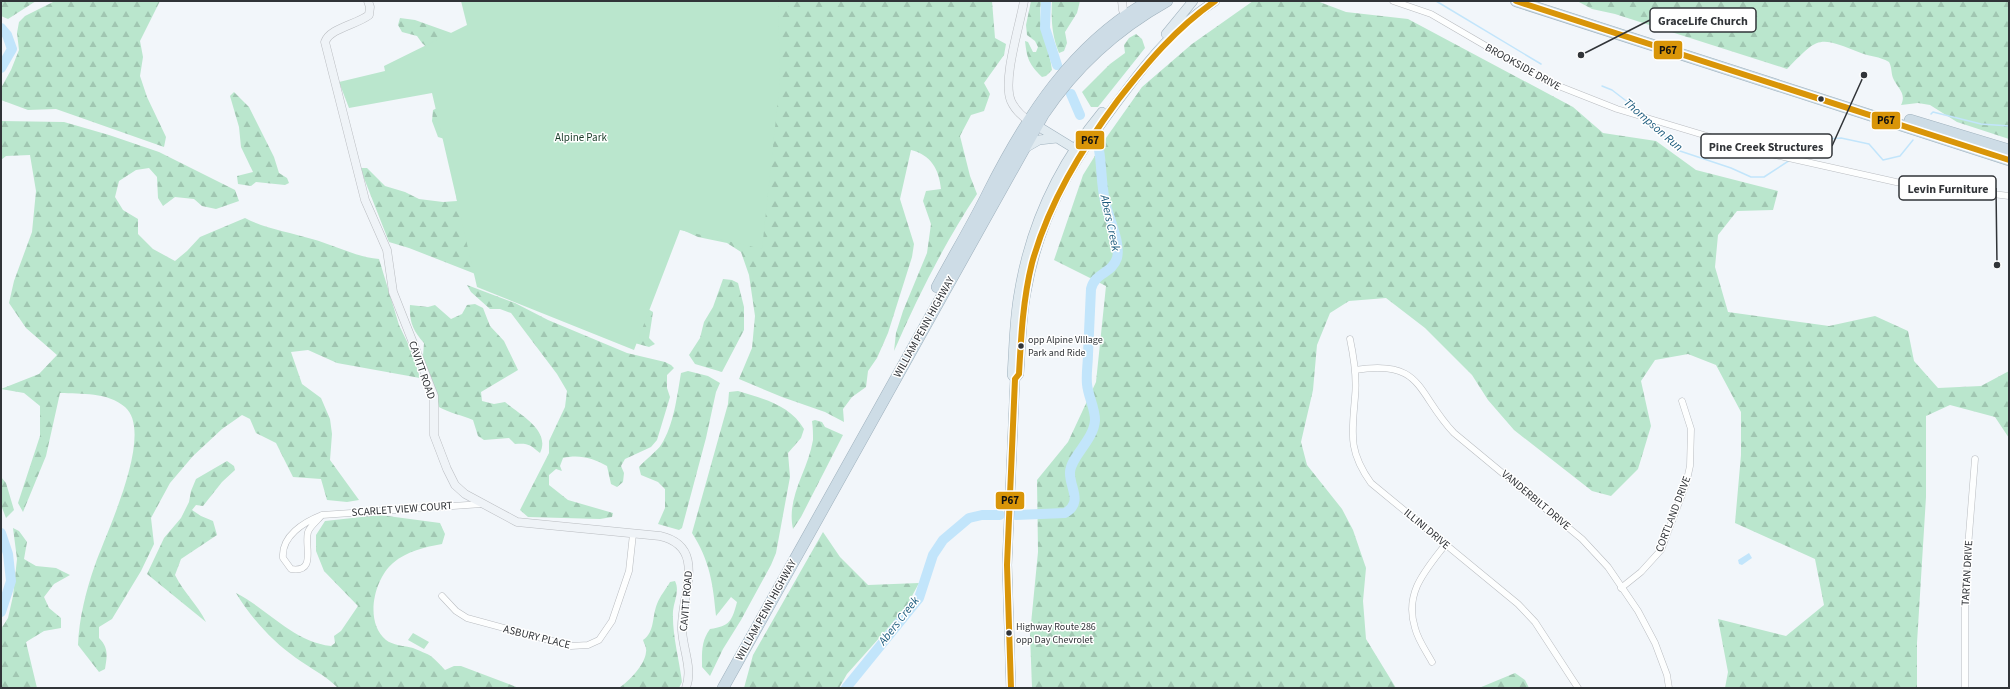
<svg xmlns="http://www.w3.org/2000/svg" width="2010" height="689" font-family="'Source Sans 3',sans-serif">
<defs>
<pattern id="forest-firs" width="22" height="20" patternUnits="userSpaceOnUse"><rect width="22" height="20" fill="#bae6cd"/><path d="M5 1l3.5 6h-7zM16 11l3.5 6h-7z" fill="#a0c6b1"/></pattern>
</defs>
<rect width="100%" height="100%" fill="#f2f6fa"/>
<path fill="url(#forest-firs)" d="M 1,1 L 36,1 L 8,19 L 1,16 Z
M 55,1 L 160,1 L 140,41 L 143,57 L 140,76 L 147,97 L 166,137 L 164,147 L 56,109 L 28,110 L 1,100 L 1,88 L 11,70 L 19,50 L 17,33 L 19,22 L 25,16 Z
M 508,1 L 992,1 L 995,38 L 1006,44 L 1004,55 L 984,83 L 990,94 L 984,111 L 971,115 L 960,136 L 970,176 L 977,194 C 944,244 918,296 894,351 L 896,333 L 903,311 L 927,253 L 931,224 L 923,201 L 926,191 L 941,189 C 939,169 931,155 911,150 L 900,199 L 914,244 L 912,257 L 888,333 L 877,358 L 868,371 L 866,387 L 852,397 L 843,409 L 844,422 L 825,412 L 782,397 L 739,379 L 752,348 L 755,316 L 749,275 L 741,252 L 727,243 L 698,237 L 665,222 L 641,305 L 653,312 L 649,338 L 655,344 L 649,347 L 631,342 L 514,289 L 409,248 L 389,242 L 360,168 L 367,168 L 385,186 L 405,192 L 419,199 L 443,202 L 457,201 L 448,140 L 438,137 L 432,121 L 433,110 L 446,104 L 434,54 L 422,43 L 417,36 L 402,32 L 398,25 L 400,18 L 415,20 L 457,35 Z
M 1031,1 L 1041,1 C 1037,30 1049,44 1052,70 L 1046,76 L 1042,77 C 1029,64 1027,59 1025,41 L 1028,42 L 1033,52 L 1036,52 L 1038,47 L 1035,41 L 1027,35 L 1026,25 Z
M 1052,1 L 1080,1 L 1077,13 L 1065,32 L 1067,43 L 1064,51 L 1059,53 C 1052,36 1051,20 1052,1 Z
M 1253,1 L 1317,1 L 1346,12 L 1408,19 L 1573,107 L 1603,133 L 1656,141 L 1696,170 L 1778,191 L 1773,210 L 1737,211 L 1718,235 L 1715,267 L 1728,312 L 1829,326 L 1875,316 L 1908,331 L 1914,361 L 1938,388 L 1981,386 L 2009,371 L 2009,438 L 1995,417 L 1950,405 L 1926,416 L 1926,497 L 1917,643 L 1917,688 L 1725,688 L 1728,672 L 1718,619 L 1786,636 L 1824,605 L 1815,559 L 1735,523 L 1741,455 L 1741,412 L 1716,365 L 1688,354 L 1655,360 L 1641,381 L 1651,426 L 1638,469 L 1611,496 L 1592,491 L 1514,430 L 1488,400 L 1472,375 L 1425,328 L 1386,298 L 1349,301 L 1330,313 L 1317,345 L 1313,390 L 1301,442 L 1307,465 L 1342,509 L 1353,530 L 1366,568 L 1363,601 L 1366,639 L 1396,688 L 1032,688 L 1030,634 L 1038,552 L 1037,480 L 1068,442 L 1096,382 L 1106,286 L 1054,260 L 1083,175 L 1106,138 L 1142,87 L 1192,44 Z
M 1577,1 L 2009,1 L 2009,139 L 1957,122 L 1930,105 L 1918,103 L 1901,105 C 1907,93 1897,88 1893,78 C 1891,73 1892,67 1889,62 C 1879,56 1871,57 1861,53 C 1818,36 1819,36 1787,69 L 1615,14 L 1592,9 Z
M 1136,34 L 1142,39 L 1145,48 L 1098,107 L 1091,107 L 1082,92 L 1110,64 L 1125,53 L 1124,45 L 1129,38 Z
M 234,92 L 249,107 L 274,157 L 279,173 L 287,178 L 289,183 L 285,185 L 256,182 L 251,186 L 238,184 L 237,176 L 253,172 L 241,147 L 239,127 L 230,96 Z
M 1,121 L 64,122 L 109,135 L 159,152 L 235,190 L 239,201 L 216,209 L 202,206 L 194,199 L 175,197 L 163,206 L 158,198 L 157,177 L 149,168 L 136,170 L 119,181 L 115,197 L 123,210 L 138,219 L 138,234 L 153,249 L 175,261 L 187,251 L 200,237 L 245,218 C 266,229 289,232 312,239 C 334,245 356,257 379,259 L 399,325 L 412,352 L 420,378 L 337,363 L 308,350 L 291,352 L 302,384 L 321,398 L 330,419 L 332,434 L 330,460 L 359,500 L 347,502 L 327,500 L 321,479 L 293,477 L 276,443 L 256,433 L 250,419 L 242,415 L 222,429 L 193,456 L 170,483 L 151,518 L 154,544 L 141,571 L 112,619 L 99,627 L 99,638 C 109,648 107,656 105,669 L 99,672 L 78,645 C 79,619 86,590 95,565 C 106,533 155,433 125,407 C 108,392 81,394 60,393 L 46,456 L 23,512 L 18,503 L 40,436 L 40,406 L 24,393 L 1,389 L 39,374 L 57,355 L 26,328 L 9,303 L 14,281 L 32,232 L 36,191 L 30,155 L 6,156 L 1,160 Z
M 723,279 L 732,280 L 738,283 L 744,307 L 744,330 L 722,372 L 695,364 L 689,355 L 700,338 L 704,322 L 713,307 Z
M 467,285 L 515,303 L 548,320 L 627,353 L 665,362 L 671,365 L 674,368 L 667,375 L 667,388 L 670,397 L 657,440 L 651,447 L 625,459 L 621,466 L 624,473 L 623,482 L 617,487 L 611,484 L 607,466 C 593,458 579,454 563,458 L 560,466 L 562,471 L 556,469 L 549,475 L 549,485 L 568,500 L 613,513 L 612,517 L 600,519 L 528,517 L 520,510 L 549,453 L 549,441 L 565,407 L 567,391 L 557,374 L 511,313 L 500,309 L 490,309 L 471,292 Z
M 475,304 L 483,308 L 490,326 L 504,341 L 518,370 L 481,392 L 482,401 L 494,404 L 505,402 C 520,415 551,430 540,453 C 530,445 529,443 515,444 L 509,438 L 484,440 L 478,436 L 473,420 C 462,415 449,413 439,407 L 436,390 L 423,356 L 424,343 C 413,331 409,321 410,305 L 428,307 L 435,305 L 451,319 L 462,314 L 467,305 Z
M 688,371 L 708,376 L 720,383 L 716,392 L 706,438 L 682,528 L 679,530 L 658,524 L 665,508 L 665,489 L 658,482 L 641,475 L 639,467 C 644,461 658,450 661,445 C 674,425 677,396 681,373 Z
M 738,391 C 764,399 790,405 804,429 L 801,438 L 788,453 L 790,477 L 776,553 L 771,565 L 741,620 L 723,649 L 710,676 L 702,667 C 702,653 701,641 710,629 C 730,626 732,621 737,602 L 731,597 L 716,616 C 713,584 710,561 692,533 L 728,404 L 729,392 Z
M 815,420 L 822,422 L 825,427 L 843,435 L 801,517 L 793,529 C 786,497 808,471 813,440 C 813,434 813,428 812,421 Z
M 227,461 L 234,466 L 235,470 L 222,482 L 203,506 L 196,505 L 192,510 L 201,516 L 213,521 L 217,535 L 181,559 L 175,575 C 184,593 197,604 206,622 L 147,574 L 164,538 L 181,518 L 189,502 L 191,491 L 196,479 Z
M 1,477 L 6,483 L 14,510 L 6,518 L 1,505 Z
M 380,515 L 440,523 L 445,534 L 442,544 C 425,547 407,551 393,563 C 374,579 364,622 386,640 C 392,645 405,646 413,648 C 419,651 427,653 432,657 C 437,661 441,666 445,670 L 454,666 L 461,666 L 519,688 L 338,688 C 324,674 311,669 296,658 C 273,642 250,617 236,593 C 268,609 292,641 331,646 L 335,643 L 334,636 L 341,631 L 358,606 L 324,571 L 316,551 L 316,535 L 325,521 Z
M 13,528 L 19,531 L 27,542 L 24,559 L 36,566 L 56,568 L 70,575 L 54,584 L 44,597 L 49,608 L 61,618 L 61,628 L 44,631 L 26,642 L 37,688 L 1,688 L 1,629 L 8,618 L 13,596 L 17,559 Z
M 823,532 L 840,557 L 868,585 L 919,583 L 905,609 L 847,674 L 839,688 L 744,688 L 753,655 Z
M 675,581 C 680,591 674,601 673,611 C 672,635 679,658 682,682 L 679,688 L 619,688 C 629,681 645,665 646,652 C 647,648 644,643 643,640 C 655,632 652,616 657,604 C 660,596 666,589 670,582 Z
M 1515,673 L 1525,680 L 1529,688 L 1479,688 Z"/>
<path fill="#bae6cd" d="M 461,1 L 778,1 L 780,81 L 762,249 L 680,230 L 634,350 L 477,287 L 432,93 L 349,108 L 339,82 L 385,71 L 384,66 L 467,25 Z
M 413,633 L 429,642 L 424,649 L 408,640 Z"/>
<path fill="#c2e5fb" d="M 1749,553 L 1752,558 L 1742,565 L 1739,564 L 1738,560 Z"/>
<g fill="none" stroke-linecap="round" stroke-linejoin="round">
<path stroke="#c2e5fb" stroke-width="1.5" d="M 1436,1 L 1541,64
M 1602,86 L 1612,90 L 1642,113
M 1931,114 L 1933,112 L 1981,124 L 2009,126
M 1652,123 L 1680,151 L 1731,168 L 1751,177 L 1764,177 L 1790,160
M 1793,157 L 1803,146 L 1814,140 L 1841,138 L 1869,144 L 1883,160 L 1900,156 L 1913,140"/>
<path stroke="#c2e5fb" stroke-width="10" d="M 1046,1 L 1045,28 L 1057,65
M 1,28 L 7,35 L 12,49 L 1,68
M 1071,94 L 1080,115
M 1016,515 L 1065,513 C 1084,502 1069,487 1070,472 C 1071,456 1094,440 1095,420 C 1095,408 1088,396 1087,384 C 1086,374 1088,363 1088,354 C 1089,332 1090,311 1091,289 C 1095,272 1112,274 1117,258 C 1121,242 1108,217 1105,201 C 1101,184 1102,167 1099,150
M 1,533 L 8,554 L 11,581 L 1,612
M 846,688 L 919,598 L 933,555 L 943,540 L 969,518 L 982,515 L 1000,515"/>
<defs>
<path id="street" d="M 1393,1 L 1431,14 L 1546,81 L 1617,109 L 1757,151 L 1896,182 L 2009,196
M 1350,339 C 1354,358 1357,378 1355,397 C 1352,434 1348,451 1371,483 L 1518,604 L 1535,622 L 1578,688
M 1355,370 C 1424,359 1416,393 1454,433 L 1582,539 L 1608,567 L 1638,611 L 1655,643 L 1667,675 L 1669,688
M 322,515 C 318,520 310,526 308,532 C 304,546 317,573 291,569 L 283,558 C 281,536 304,522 322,515 L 482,504
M 1621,588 L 1641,572 L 1661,550 L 1686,484 L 1690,466 L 1691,429 L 1682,401
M 442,596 L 456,611 L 467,618 L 571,646 L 588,645 L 599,640 L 612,621 L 629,571 L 633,534
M 1432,662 C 1426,651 1418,640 1415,628 C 1404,593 1425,571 1445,545
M 1965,688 L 1965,585 L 1975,459"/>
<path id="secondary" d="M 368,1 L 370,7 L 369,15 C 356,25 330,28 325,42 L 365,200 L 387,250 L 393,292 L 434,396 L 434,435 L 447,469 L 455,485 L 465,494 L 517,522 L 660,536 C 709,547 680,597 682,630 C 683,650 693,669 686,688
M 1024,1 C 1020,25 1002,80 1011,101 C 1015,110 1024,118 1032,123
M 1122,1 L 1123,10 L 1128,20"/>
<path id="primary" d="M 1166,34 L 1193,1
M 1036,125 L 1080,152
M 1025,148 L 1039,140 L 1057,138
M 1015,379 L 1012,375 C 1014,348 1014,320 1019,293 C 1030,226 1059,164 1102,112
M 1011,688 L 1007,565 L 1015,379 L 1019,374 C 1021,347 1021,319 1026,293 C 1040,212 1075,157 1124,93 C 1150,58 1177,25 1215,1"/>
<path id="highway" d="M 1516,1 L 2009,160
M 1910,120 L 2009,150
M 937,287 C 954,255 973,224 989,191 C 1027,116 1073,44 1149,1
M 723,688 L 1043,115 C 1075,67 1117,29 1167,1"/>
</defs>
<use href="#street" stroke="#b9bcc0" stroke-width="7"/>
<use href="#secondary" stroke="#b9bcc0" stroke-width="9"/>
<use href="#primary" stroke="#9fb1bd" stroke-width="10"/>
<use href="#highway" stroke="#9fb1bd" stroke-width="12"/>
<use href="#street" stroke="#fdfefe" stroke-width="6"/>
<use href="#secondary" stroke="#eff3f7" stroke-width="8"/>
<use href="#primary" stroke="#e0eaf0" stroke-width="9"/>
<use href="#highway" stroke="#cddce6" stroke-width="11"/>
<defs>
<path id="bus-1" d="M 1516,1 L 2009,160
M 1011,688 L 1007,565 L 1015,379 L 1019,374 C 1021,337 1023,299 1032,263 C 1049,202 1081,150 1118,100 C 1147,63 1176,28 1215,1"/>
</defs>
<use href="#bus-1" stroke="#fff" stroke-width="9"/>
<use href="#bus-1" stroke="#d99508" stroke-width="6"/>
</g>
<g fill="#313438" stroke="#fff" stroke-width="1.5">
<circle cx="1821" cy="99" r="3.5"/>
<circle cx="1021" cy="346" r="3.5"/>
<circle cx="1009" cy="633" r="3.5"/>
</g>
<g text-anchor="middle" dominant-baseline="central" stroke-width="3" stroke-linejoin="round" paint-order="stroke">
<g font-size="10" fill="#313438" stroke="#fff" text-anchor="start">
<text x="1028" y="340">opp Alpine VIllage<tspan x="1028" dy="13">Park and Ride</tspan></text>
<text x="1016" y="627">Highway Route 286<tspan x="1016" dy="13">opp Day Chevrolet</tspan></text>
</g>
<g font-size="11" fill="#313438" stroke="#fff">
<text transform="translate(1523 67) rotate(29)">BROOKSIDE DRIVE</text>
<text transform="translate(924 327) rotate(-61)">WILLIAM PENN HIGHWAY</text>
<text transform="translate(422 370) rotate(71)">CAVITT ROAD</text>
<text transform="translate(1536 500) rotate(40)">VANDERBILT DRIVE</text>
<text transform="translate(402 509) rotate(-4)">SCARLET VIEW COURT</text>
<text transform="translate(1673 514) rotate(-69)">CORTLAND DRIVE</text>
<text transform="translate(1427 529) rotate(40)">ILLINI DRIVE</text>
<text transform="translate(1967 573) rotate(-87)">TARTAN DRIVE</text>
<text transform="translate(686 601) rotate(-85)">CAVITT ROAD</text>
<text transform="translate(766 610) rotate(-61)">WILLIAM PENN HIGHWAY</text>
<text transform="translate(537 637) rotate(14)">ASBURY PLACE</text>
</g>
<g font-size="11" fill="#183b27" stroke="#fff">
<text x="581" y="137">Alpine Park</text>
</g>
<g font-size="12" font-style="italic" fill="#1c5b7d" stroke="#fff">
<text transform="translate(1653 125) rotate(41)">Thompson Run</text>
<text transform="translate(1110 223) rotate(78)">Abers Creek</text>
<text transform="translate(899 621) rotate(-52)">Abers Creek</text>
</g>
</g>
<path fill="none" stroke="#313438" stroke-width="1.5" d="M1581 55L1650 20M1864 75L1832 146M1997 265L1996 188"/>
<g fill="#313438" stroke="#fff" stroke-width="1.5">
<circle cx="1581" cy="55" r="4"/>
<circle cx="1864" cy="75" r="4"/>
<circle cx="1997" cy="265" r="4"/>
</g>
<g fill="#fff" stroke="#313438" stroke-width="1.5">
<rect x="1650" y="8" width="106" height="24" rx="4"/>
<rect x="1701" y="134" width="131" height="24" rx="4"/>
<rect x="1899" y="176" width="97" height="24" rx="4"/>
</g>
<g font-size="12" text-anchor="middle" font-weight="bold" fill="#313438">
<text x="1703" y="25">GraceLife Church</text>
<text x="1766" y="151">Pine Creek Structures</text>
<text x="1948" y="193">Levin Furniture</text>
</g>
<g stroke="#fff" stroke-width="1.5">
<rect x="1653" y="40" width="30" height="20" rx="4" fill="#d99508"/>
<rect x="1871" y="111" width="30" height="19" rx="4" fill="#d99508"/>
<rect x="1075" y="130" width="30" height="20" rx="4" fill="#d99508"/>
<rect x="995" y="491" width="30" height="19" rx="4" fill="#d99508"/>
</g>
<g font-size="11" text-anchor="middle" font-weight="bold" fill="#111">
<text x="1668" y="54">P67</text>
<text x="1886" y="124">P67</text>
<text x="1090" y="144">P67</text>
<text x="1010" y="504">P67</text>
</g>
<rect width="2010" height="689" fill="none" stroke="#313438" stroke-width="4"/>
</svg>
